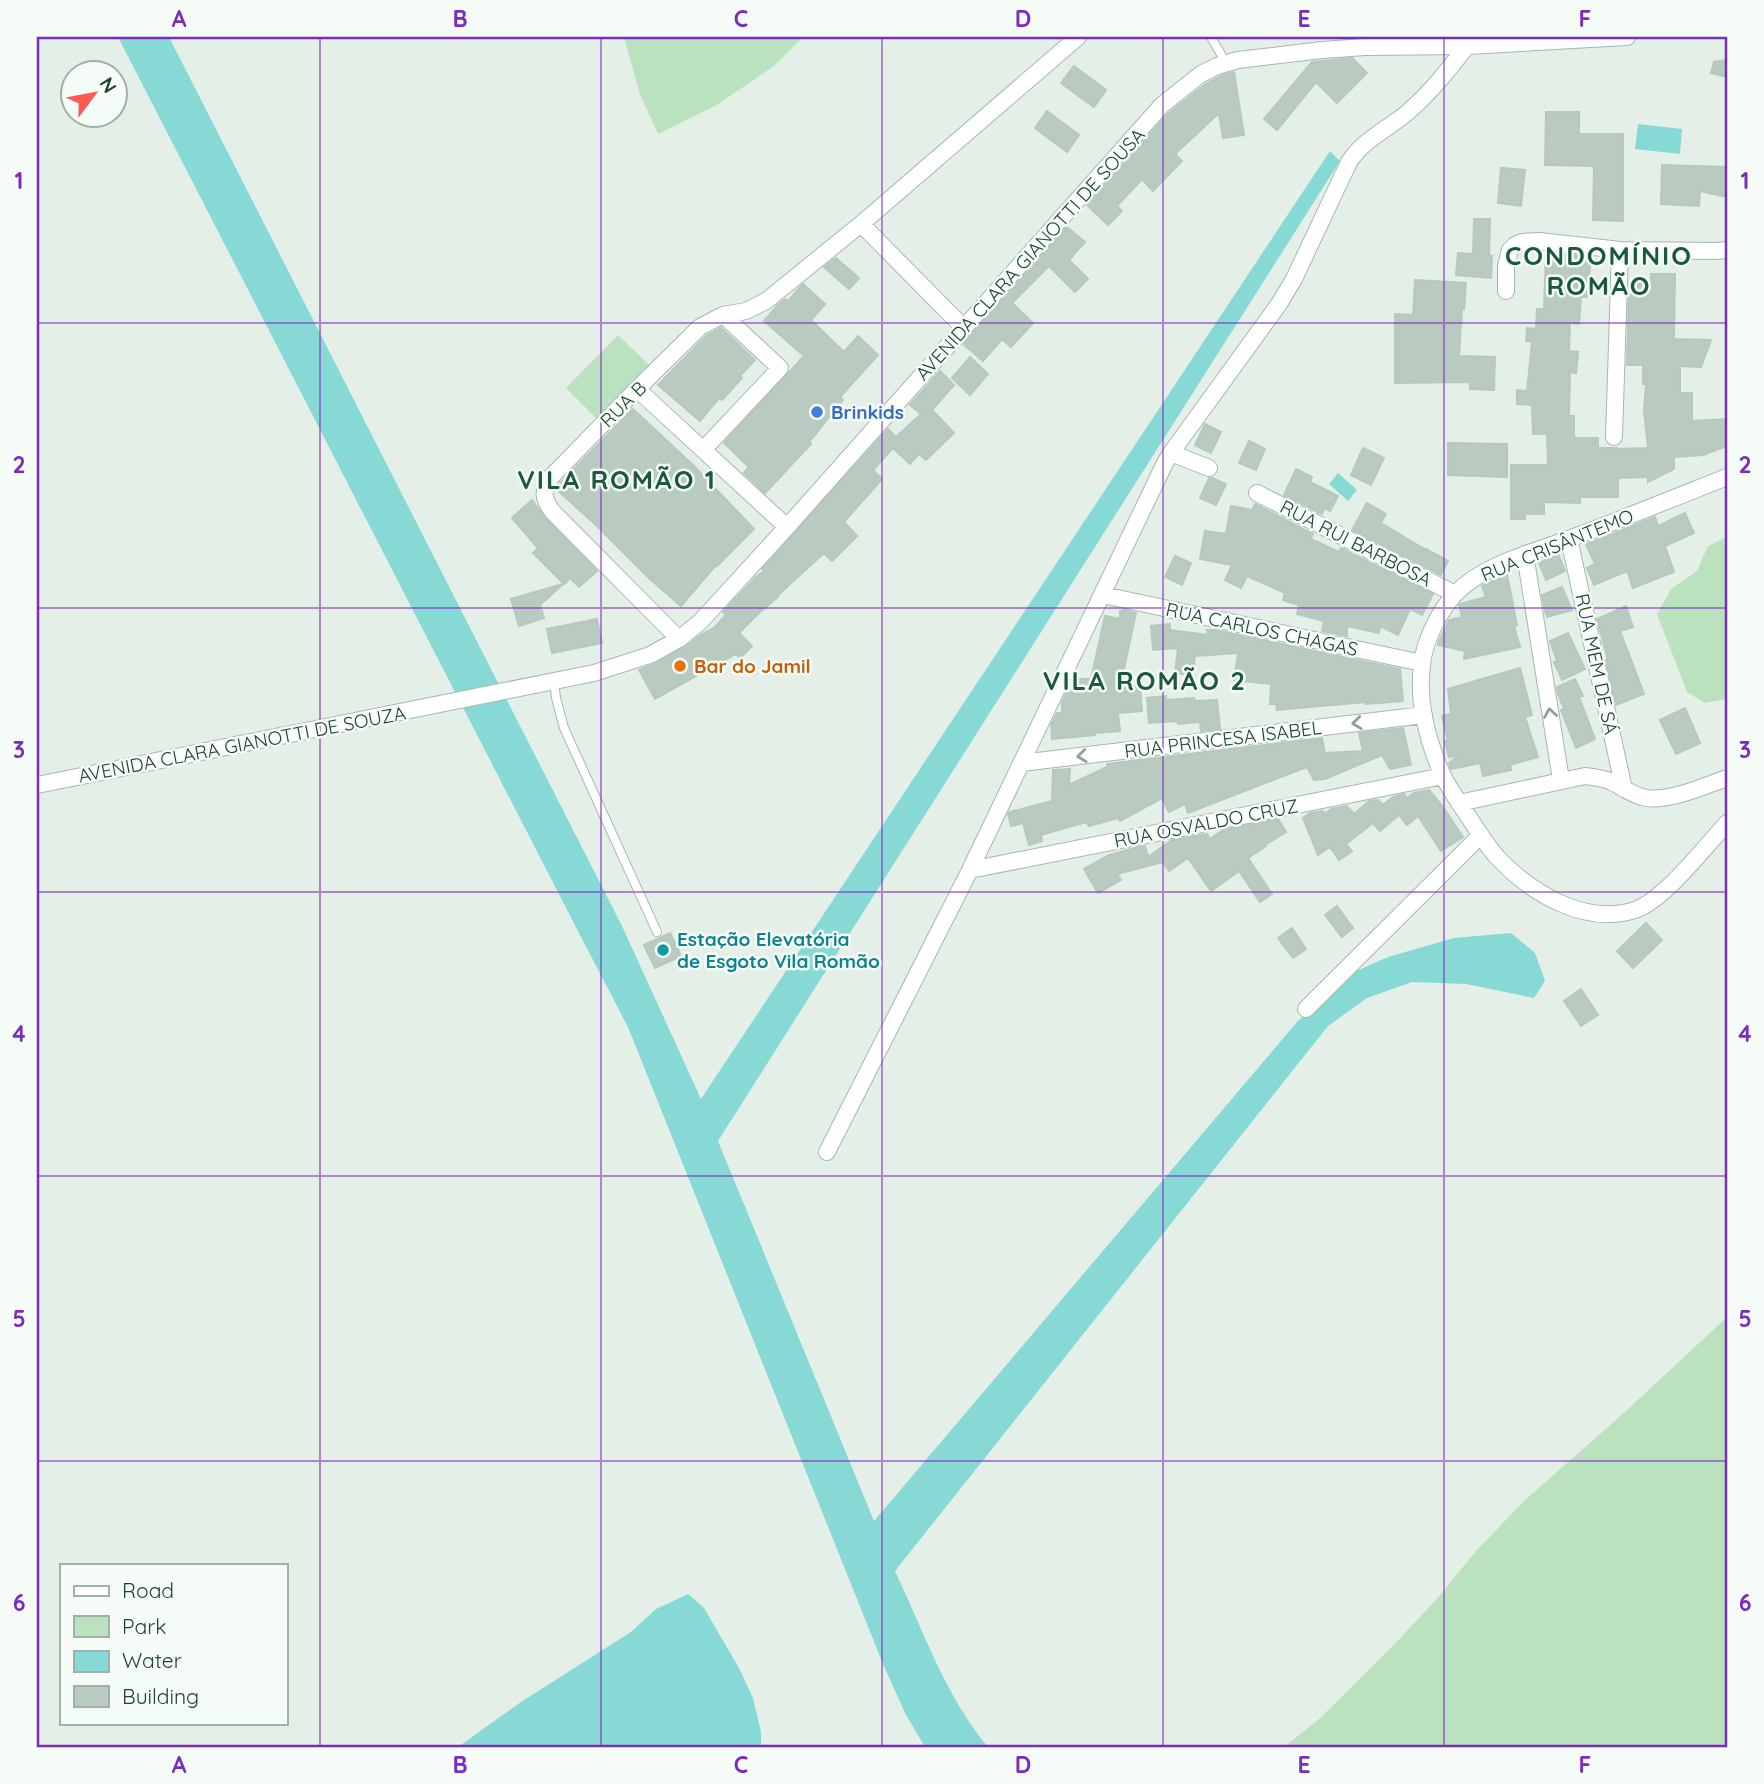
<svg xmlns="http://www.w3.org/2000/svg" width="1764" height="1784" font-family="Quicksand,sans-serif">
<rect width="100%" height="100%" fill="#e4efe8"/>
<path fill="#bbe2be" d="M 624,37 L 803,37 L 774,66 L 717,105 L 658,134 L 640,94 Z
M 618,335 L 651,367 L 598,420 L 566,388 Z
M 1727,537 L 1727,699 L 1705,703 L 1687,692 L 1657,614 L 1672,588 L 1697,571 L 1708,546 Z
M 1727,1317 L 1727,1747 L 1284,1747 L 1319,1719 L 1389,1650 L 1435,1601 L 1477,1550 L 1523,1502 L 1626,1411 Z"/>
<path fill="#87d9d5" d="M 118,37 L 169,37 L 622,926 L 701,1099 L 1330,151 L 1340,161 L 718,1141 L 874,1521 L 1297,1022 L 1352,973 L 1388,957 L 1454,938 L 1511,933 L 1535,953 L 1545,981 L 1534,998 L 1466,984 L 1412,982 L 1367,998 L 1328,1026 L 895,1571 C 923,1630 946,1697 988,1747 L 925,1747 L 906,1715 L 883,1664 L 628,1027 L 580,935 Z
M 1638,124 L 1682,129 L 1680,154 L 1635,149 Z
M 1338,473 L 1357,490 L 1348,501 L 1329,484 Z
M 688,1594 L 704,1608 L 739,1668 L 753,1698 L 761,1732 L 761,1747 L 458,1747 L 521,1702 L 631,1632 L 656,1609 Z"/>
<path fill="#b9cac0" stroke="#b6c9bd" stroke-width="2" d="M 1352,58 L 1367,73 L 1337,103 L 1316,82 L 1277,130 L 1264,119 L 1312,62 Z
M 1727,60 L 1727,77 L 1711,73 L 1714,62 Z
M 1074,66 L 1106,90 L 1094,107 L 1061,83 Z
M 1234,72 L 1244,135 L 1223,138 L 1219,113 L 1175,154 L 1182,161 L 1153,191 L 1142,179 L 1117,206 L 1122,211 L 1108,225 L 1087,205 L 1169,113 L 1207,83 L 1221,76 Z
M 1047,111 L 1079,135 L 1067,152 L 1035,128 Z
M 1546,112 L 1579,112 L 1579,134 L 1623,134 L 1623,221 L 1593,220 L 1594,166 L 1545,165 Z
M 1662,165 L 1727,167 L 1727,197 L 1700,191 L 1699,206 L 1661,204 Z
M 1501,168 L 1525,170 L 1521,206 L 1498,203 Z
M 1474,219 L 1490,219 L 1489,255 L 1492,256 L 1491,278 L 1456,275 L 1458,253 L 1473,254 Z
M 1067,227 L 1085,242 L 1069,260 L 1088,279 L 1075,292 L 1049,266 L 1012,303 L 1033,323 L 1011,347 L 1002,339 L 983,361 L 963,344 Z
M 1546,252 L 1591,257 L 1587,297 L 1581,297 L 1579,324 L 1570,323 L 1569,351 L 1578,352 L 1576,373 L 1570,372 L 1569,416 L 1574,416 L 1574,438 L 1598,438 L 1598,448 L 1617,448 L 1617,449 L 1648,448 L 1644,411 L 1646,384 L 1643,384 L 1643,365 L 1627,365 L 1629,283 L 1651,282 L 1651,274 L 1675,274 L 1674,339 L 1711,340 L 1701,367 L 1680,366 L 1680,393 L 1692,393 L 1692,421 L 1727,419 L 1727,446 L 1703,455 L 1674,457 L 1674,469 L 1648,482 L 1648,477 L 1618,478 L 1618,497 L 1580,497 L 1580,503 L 1544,502 L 1544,514 L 1525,514 L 1525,519 L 1511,519 L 1511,465 L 1548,465 L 1547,434 L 1533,434 L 1532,405 L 1517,404 L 1517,390 L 1527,391 L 1532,342 L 1526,341 L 1527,328 L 1536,329 L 1537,309 L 1544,309 Z
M 836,258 L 859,278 L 849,289 L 824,267 Z
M 1415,280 L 1466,283 L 1464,309 L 1462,308 L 1459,356 L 1495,357 L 1494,390 L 1470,389 L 1470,382 L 1395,383 L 1395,314 L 1413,315 Z
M 803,284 L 825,304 L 811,320 L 844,352 L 858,336 L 878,355 L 840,397 L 843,400 L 809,442 L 811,444 L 765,493 L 744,473 L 749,467 L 724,443 L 804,356 L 764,321 L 777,306 L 785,299 L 788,301 Z
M 721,328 L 755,360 L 740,376 L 742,378 L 722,400 L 719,398 L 700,421 L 658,385 L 706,336 Z
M 970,357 L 988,374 L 970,395 L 952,378 Z
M 940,371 L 954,385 L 932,410 L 954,433 L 926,460 L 919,454 L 910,464 L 893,448 L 873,470 L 882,479 L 844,522 L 857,536 L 832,561 L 824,553 L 777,596 L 778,597 L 761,611 L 739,633 L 752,646 L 740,658 L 736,654 L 655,699 L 639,670 L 655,664 L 684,648 L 701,635 L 715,627 L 726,615 L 723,612 L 756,577 L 764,571 L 762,569 L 888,429 L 896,437 L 921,414 L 910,405 Z
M 633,409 L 693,465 L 754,529 L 717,566 L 716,565 L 681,606 L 650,579 L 595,524 L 556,489 L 559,484 Z
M 1205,424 L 1221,432 L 1211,453 L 1195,445 Z
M 1249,441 L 1265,449 L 1256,470 L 1239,463 Z
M 1448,443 L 1507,444 L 1507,477 L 1448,475 Z
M 1363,448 L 1384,458 L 1371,485 L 1351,475 Z
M 1296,469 L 1312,477 L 1310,482 L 1338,496 L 1330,511 L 1324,508 L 1322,514 L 1284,495 Z
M 1209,478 L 1212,478 L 1226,484 L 1216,505 L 1200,498 Z
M 532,500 L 545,518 L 597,571 L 579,587 L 570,578 L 564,584 L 533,553 L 538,548 L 512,518 Z
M 1367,503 L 1386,514 L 1381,523 L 1426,550 L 1426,549 L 1448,561 L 1441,575 L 1352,530 Z
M 1255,504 L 1313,534 L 1311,539 L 1339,552 L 1341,548 L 1433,594 L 1422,615 L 1410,609 L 1398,635 L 1380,626 L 1379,633 L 1347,626 L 1347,636 L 1322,631 L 1324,621 L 1297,614 L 1299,605 L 1283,600 L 1285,593 L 1247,576 L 1241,588 L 1225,580 L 1232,565 L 1200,559 L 1205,531 L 1226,534 L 1231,506 L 1252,510 Z
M 1685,513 L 1694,533 L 1665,546 L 1674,572 L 1633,588 L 1627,571 L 1594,585 L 1587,568 L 1595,564 L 1586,544 L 1655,517 L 1658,526 Z
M 1558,554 L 1565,571 L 1546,580 L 1539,563 Z
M 1175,556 L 1191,563 L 1182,585 L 1165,577 Z
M 1507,575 L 1517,625 L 1514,626 L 1520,647 L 1464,659 L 1465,651 L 1438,645 L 1439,641 L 1449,620 L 1462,617 L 1459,605 L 1460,604 L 1486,597 L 1482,586 Z
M 563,584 L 540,605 L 544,618 L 519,626 L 511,599 Z
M 1562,587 L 1572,610 L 1547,617 L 1545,611 L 1542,595 Z
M 1626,606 L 1633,627 L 1620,631 L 1644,694 L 1616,705 L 1606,660 L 1608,660 L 1597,619 Z
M 1125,610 L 1136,613 L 1120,688 L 1140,686 L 1142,711 L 1118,713 L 1120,731 L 1095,733 L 1095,735 L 1052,739 L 1051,725 L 1057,713 L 1062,713 L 1062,703 L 1066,693 L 1072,693 L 1072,682 L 1073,679 L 1091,679 L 1105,616 L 1120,619 L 1120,611 Z
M 597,619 L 602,643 L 552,653 L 547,629 Z
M 1170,624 L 1170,630 L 1208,635 L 1207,630 L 1216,630 L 1400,669 L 1403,701 L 1366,704 L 1366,702 L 1277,710 L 1276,704 L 1270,704 L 1271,684 L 1234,680 L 1238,653 L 1195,656 L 1193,675 L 1175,673 L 1178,648 L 1153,650 L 1151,626 Z
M 1568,633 L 1585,669 L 1562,680 L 1554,662 L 1557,661 L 1550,641 Z
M 1520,668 L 1532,715 L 1525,717 L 1538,757 L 1510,765 L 1511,770 L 1483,776 L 1480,763 L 1451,769 L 1449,763 L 1459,755 L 1449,757 L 1445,741 L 1448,741 L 1442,716 L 1451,714 L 1448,689 Z
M 1575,679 L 1583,696 L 1579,697 L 1595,739 L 1576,748 L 1561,710 L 1564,709 L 1558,694 L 1557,687 Z
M 1166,696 L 1166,700 L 1194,698 L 1195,701 L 1217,700 L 1220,729 L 1201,731 L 1200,722 L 1178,724 L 1177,721 L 1149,723 L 1147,698 Z
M 1685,708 L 1700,743 L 1676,754 L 1660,720 Z
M 1403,728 L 1411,765 L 1390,769 L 1382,755 L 1325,779 L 1314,780 L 1307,767 L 1188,813 L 1185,804 L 1169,812 L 1162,798 L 1120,821 L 1118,818 L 1089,826 L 1086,822 L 1041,835 L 1042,841 L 1029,845 L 1023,823 L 1011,826 L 1008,814 L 1010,812 L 1052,801 L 1053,770 L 1070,769 L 1069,785 L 1107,767 L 1107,764 L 1322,738 L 1325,753 L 1363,751 L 1359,733 Z
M 1429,790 L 1443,807 L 1463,837 L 1441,851 L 1418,816 L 1407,825 L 1399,815 L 1380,831 L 1373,823 L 1346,844 L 1352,851 L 1339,860 L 1330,847 L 1318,855 L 1303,818 L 1310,813 L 1323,811 L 1325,814 L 1331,809 L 1347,806 L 1354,814 L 1369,801 L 1378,800 L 1383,805 L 1393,797 L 1404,794 L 1407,798 L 1414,793 Z
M 1278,819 L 1286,832 L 1265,845 L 1266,846 L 1248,858 L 1272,894 L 1260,902 L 1239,871 L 1211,891 L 1188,858 L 1169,871 L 1163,862 L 1117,874 L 1121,880 L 1098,893 L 1084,869 L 1109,855 L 1139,847 L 1145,846 L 1148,857 L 1172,840 L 1207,834 L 1210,839 L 1223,830 Z
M 1337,906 L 1353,928 L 1342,937 L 1325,915 Z
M 1646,923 L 1662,940 L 1633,968 L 1617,951 Z
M 1292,928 L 1306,949 L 1293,958 L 1278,938 Z
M 670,933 L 681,956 L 655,968 L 644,945 Z
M 1581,989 L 1598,1015 L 1581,1026 L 1564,1001 Z"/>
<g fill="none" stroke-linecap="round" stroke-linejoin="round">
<defs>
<path id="lane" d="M 1211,37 L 1226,63
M 554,681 L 556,698 L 564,728 L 657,932"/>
<path id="street" d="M 861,224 L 964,328
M 1506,291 L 1506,266 L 1510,250 L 1515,245 L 1522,242 L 1539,241 L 1620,250 L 1716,251 L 1727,250
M 637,389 L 787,527
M 1614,437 L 1620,250
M 703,450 L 780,368 L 723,315
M 1171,453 L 1279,304 L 1294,279 L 1349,162 C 1364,139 1388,129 1408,112 C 1431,92 1449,69 1467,46
M 1727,477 C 1674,498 1622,519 1569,539 C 1531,553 1484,564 1455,594 C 1439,611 1424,642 1422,665 C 1417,701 1428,741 1442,774 C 1448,787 1457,799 1464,810 C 1475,826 1485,844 1498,858 C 1531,893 1585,926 1635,910 C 1664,900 1705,847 1727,823
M 1257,493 L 1455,594
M 1569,539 L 1624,789
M 1525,554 L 1561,780
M 1103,595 L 1422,663
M 679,639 L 552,511 C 543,498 542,492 550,478 L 637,389 L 700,327 L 723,315 L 746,311 L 766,301 L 861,224 L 1078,37
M 1021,763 L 1424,715
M 37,785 L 594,673 L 650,655 L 679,639 L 700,622 L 787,527 L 1162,105 L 1201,74 L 1217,66 L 1238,60 L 1322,50 L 1365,47 L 1467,46 L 1627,37
M 1459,803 L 1585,776 C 1594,777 1603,778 1612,782 C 1622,787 1631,794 1642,797 C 1665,804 1704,786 1727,778
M 970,870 L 1443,776
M 1306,1009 L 1481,835
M 827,1152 L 970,870 L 1165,463 L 1171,453 L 1209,468"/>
</defs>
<use href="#lane" stroke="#a6b8ae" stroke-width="10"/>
<use href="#street" stroke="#a6b8ae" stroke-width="18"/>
<use href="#lane" stroke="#fff" stroke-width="8"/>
<use href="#street" stroke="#fff" stroke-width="16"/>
</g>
<defs><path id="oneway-chevron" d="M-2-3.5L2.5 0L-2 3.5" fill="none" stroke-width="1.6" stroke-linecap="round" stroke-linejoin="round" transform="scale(1.75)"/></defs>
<g stroke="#90a199">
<use href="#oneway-chevron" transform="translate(1550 713) rotate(-99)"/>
<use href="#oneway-chevron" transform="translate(1357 723) rotate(173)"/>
<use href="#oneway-chevron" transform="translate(1082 756) rotate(173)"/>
</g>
<path fill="none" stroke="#7b2cbf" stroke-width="2" stroke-opacity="0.55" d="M 320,37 L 320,1747M 601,37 L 601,1747M 882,37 L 882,1747M 1163,37 L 1163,1747M 1444,37 L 1444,1747M 37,323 L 1727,323M 37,608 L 1727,608M 37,892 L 1727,892M 37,1176 L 1727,1176M 37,1461 L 1727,1461"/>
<circle fill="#3f7fe0" stroke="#f5fbf7" stroke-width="2.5" cx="817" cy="412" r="7"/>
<circle fill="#e8710a" stroke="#f5fbf7" stroke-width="2.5" cx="680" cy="666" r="7"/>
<circle fill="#0f9aa8" stroke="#f5fbf7" stroke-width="2.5" cx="663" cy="950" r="7"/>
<g text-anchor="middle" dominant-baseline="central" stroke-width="5" stroke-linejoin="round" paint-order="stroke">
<g font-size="19" fill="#214333" stroke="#f5fbf7">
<text transform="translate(1030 254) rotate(-48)">AVENIDA CLARA GIANOTTI DE SOUSA</text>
<text transform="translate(623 404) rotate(-45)">RUA B</text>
<text transform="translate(1356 543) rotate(27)">RUA RUI BARBOSA</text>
<text transform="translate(1557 545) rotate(-22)">RUA CRISÂNTEMO</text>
<text transform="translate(1262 629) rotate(12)">RUA CARLOS CHAGAS</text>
<text transform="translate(1597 664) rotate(78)">RUA MEM DE SÁ</text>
<text transform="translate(1223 739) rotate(-7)">RUA PRINCESA ISABEL</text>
<text transform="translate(242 744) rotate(-11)">AVENIDA CLARA GIANOTTI DE SOUZA</text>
<text transform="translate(1206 823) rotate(-11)">RUA OSVALDO CRUZ</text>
</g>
<g font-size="19" font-weight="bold" fill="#366cbe" stroke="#f5fbf7" text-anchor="start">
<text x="831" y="412">Brinkids</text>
</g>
<g font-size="19" font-weight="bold" fill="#c56008" stroke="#f5fbf7" text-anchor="start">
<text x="694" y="666">Bar do Jamil</text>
</g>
<g font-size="19" font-weight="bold" fill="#0d838f" stroke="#f5fbf7" text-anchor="start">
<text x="677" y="939">Estação Elevatória<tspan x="677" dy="22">de Esgoto Vila Romão</tspan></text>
</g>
<g font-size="26" font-weight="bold" letter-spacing="2" fill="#1b583c" stroke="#f5fbf7">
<text x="1599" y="255">CONDOMÍNIO<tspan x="1599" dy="30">ROMÃO</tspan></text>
<text x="617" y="479">VILA ROMÃO 1</text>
<text x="1145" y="680">VILA ROMÃO 2</text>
</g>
</g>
<rect width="1764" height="1784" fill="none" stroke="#f5fbf7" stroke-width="77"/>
<rect x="60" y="1564" width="228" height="161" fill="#f5fbf7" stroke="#a0b1a9" stroke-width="2"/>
<rect x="74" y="1586" width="35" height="10" fill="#ffffff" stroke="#a0b1a9" stroke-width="2"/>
<text x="122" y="1598" font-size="21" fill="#214333">Road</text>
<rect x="74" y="1616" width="35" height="21" fill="#bbe2be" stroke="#a0b1a9" stroke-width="2"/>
<text x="122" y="1634" font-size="21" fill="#214333">Park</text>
<rect x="74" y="1651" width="35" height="21" fill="#87d9d5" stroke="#a0b1a9" stroke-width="2"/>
<text x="122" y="1668" font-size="21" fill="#214333">Water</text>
<rect x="74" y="1686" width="35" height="21" fill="#b9cac0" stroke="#a0b1a9" stroke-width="2"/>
<text x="122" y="1704" font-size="21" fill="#214333">Building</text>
<g transform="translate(94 94) rotate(58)"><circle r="33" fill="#f5fbf7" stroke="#a0b1a9" stroke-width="2"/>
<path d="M0-5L12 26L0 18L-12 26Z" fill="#ff5952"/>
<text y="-10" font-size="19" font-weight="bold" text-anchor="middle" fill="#214333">N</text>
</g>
<rect x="38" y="38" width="1688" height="1708" fill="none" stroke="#7b2cbf" stroke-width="2.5"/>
<g font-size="23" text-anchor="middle" font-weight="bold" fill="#7b2cbf">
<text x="179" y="27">A</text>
<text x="460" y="27">B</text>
<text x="741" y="27">C</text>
<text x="1023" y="27">D</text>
<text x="1304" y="27">E</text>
<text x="1585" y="27">F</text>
<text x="19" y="189">1</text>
<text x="1745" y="189">1</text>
<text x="19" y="473">2</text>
<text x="1745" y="473">2</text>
<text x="19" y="758">3</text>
<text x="1745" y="758">3</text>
<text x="19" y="1042">4</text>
<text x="1745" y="1042">4</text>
<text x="19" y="1327">5</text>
<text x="1745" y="1327">5</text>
<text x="19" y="1611">6</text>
<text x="1745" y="1611">6</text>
<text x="179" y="1773">A</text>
<text x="460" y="1773">B</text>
<text x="741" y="1773">C</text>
<text x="1023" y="1773">D</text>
<text x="1304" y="1773">E</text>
<text x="1585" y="1773">F</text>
</g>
</svg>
